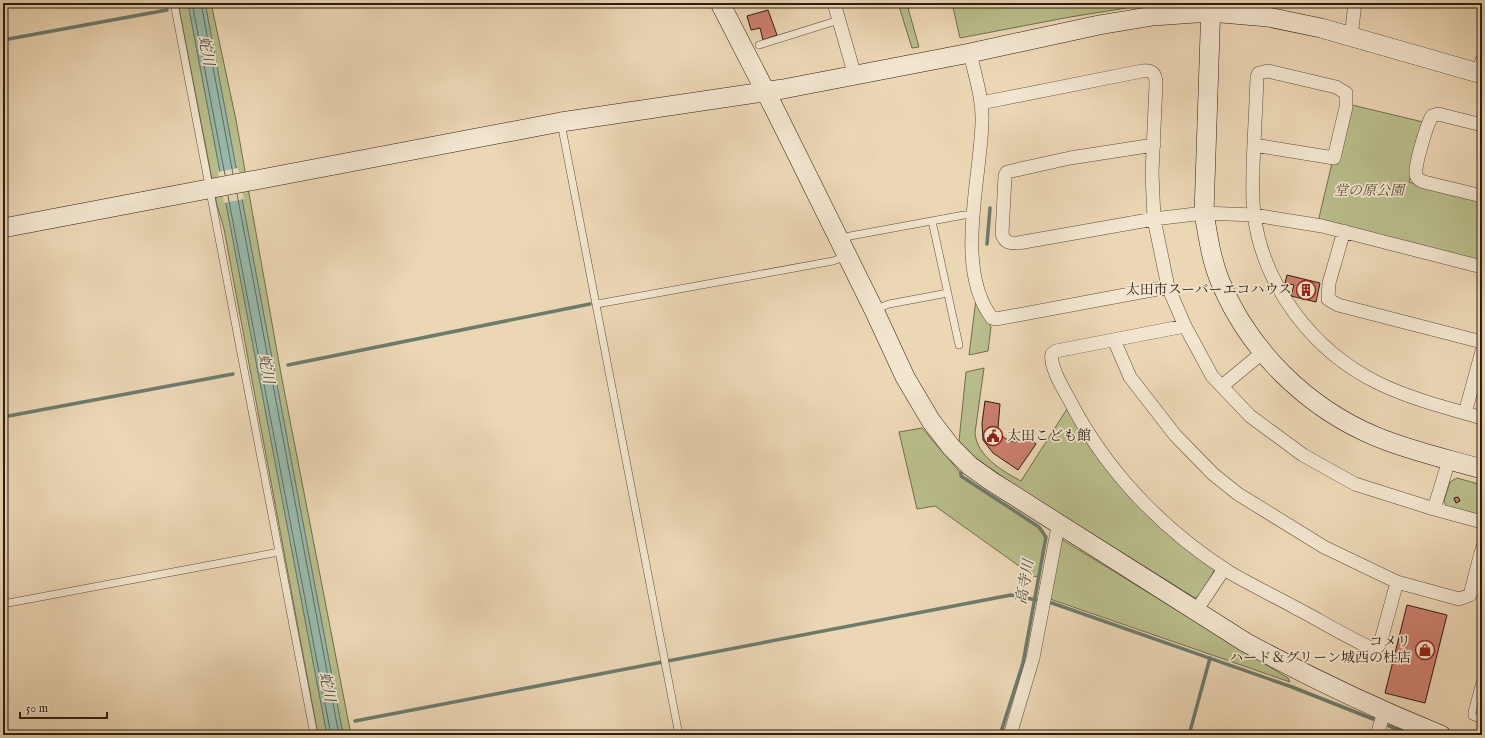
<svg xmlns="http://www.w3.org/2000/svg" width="1485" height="738" font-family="'IM FELL English','Noto Serif JP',serif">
<rect width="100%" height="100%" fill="#ecd7b5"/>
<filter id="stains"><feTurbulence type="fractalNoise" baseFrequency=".005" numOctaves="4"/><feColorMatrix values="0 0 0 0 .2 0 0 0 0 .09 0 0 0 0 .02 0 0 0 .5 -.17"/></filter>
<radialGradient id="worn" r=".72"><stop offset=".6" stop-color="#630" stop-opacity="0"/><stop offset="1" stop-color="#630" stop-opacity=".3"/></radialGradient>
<path fill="#b9be8c" stroke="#726d4e" d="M 178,3 L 188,3 L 327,735 L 318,735 L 224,229 L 217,205 Z
M 205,3 L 211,3 L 236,120 L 281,374 L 351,735 L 343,735 Z
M 898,3 L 934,3 L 908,8 L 919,47 L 912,48 Z
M 952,3 L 1158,3 L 1070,17 L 960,38 Z
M 1352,105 L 1423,122 L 1409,182 L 1482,201 L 1482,262 L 1318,222 L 1332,163 L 1338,164 Z
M 976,299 L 991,327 L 988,351 L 969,355 Z
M 984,368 L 975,433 C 977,456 1002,471 1021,481 L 1067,409 L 1103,463 L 1215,569 L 1201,594 L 1195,598 L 1019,488 L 977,459 L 959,441 L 966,372 Z
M 922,428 L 959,471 L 961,476 L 1042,529 L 1046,542 L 1039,577 L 1033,576 L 935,506 L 917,509 L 899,432 Z
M 1457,478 L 1482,485 L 1482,517 L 1447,508 L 1444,501 L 1450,482 Z
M 1061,539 L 1288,678 L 1290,682 L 1050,599 Z"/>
<path fill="#99baab" stroke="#6d7b6d" d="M 188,3 L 205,3 L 343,735 L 327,735 Z"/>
<path fill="#ecd7b5" d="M 238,168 L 244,199 L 224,203 L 218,172 Z"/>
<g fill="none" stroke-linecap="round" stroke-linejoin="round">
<path stroke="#626b5e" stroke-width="1" d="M 192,3 L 225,175
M 201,3 L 233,174
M 237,194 L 339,735
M 228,196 L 331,735"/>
<path stroke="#6d7b6d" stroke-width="3.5" d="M 3,40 L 167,10
M 987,244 L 990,208
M 288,365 L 590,304
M 3,417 L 233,374
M 961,473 L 961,476 L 1039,527 L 1046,537 L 1023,663 L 1000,735
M 355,721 L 1011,595 L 1052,603 L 1292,687 L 1373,719
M 1389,726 L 1412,735
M 293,735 L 305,733
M 1189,735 L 1210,658"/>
</g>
<path fill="#cd806f" stroke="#2b1c11" d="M 768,10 L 777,35 L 763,40 L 760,28 L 751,30 L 747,16 Z
M 1287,275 L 1320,283 L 1316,302 L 1291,296 L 1294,285 L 1285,283 Z
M 985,401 L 1000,404 L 998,428 L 1001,435 L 1006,439 L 1014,442 L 1028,438 L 1036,444 L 1018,470 L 993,453 L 983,440 L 982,423 Z
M 1458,497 L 1460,501 L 1456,503 L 1454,498 Z
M 1407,605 L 1447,615 L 1425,703 L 1385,693 Z"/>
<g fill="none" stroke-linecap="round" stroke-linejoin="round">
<defs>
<path id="lane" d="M 174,3 L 314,735
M 759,45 L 839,20
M 561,123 L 679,735
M 932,221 L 959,345
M 841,240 L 850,236 L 964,215 L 972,215
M 597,304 L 833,261 L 847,256
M 874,310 L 889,304 L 948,293
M 3,604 L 279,552
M 1482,675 L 1472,712 L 1472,716 L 1482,720"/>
<path id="street" d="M 834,3 L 855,76
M 1351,37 L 1355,3
M 970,53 C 975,76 983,99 982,122 C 981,178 954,269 992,318 L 996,319 L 1168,287
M 1479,73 L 1482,60
M 981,103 L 1142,71 C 1152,70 1156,73 1156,84 L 1152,173 L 1154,219 L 1168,287 L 1185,326 L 1212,376 L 1250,416 L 1303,455 L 1355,484 L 1434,509
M 1482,125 L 1438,114 L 1432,116 C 1427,124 1415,164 1416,173 C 1416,179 1420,180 1424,182 L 1482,196
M 1154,145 L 1070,158 L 1007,172 L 1005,176 L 1002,234 C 1005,243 1009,243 1018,243 L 1154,219 L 1204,213 L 1254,215 L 1322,226 L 1482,267
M 1254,145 L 1334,158 L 1346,107 L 1346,93 L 1336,87 L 1268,71 L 1259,73 L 1257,77 C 1256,107 1254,138 1253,168 C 1253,183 1252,199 1254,214 C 1263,286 1313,351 1378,383 C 1411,399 1447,408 1482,418
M 1344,231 L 1329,283 L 1328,299 L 1338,305 L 1482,342
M 1185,326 L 1056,351 L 1052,354 C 1049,366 1064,390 1070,401 C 1106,471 1163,530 1229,572 C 1251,585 1274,596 1296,608 C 1321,621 1345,636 1371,648 L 1377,647 L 1380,644 L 1397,582
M 1114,340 L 1130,377 L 1175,435 L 1213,474 L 1238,494 L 1324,547 L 1397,582 L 1459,599 L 1470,595 L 1482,549
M 1222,386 L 1262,353
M 1465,413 L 1482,351
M 1449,460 L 1434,509 L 1482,522
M 1196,611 L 1224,569
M 1010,735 L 1033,658 L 1057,532 L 1060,526
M 1377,735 L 1384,712"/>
<path id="secondary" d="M 720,3 L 775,110 L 874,310 L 905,377 L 931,421 L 951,447 L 970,466 L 991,481 L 1245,642 C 1309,677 1374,708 1441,735
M 1211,3 L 1204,213 C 1208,236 1211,259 1220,281 C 1249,351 1307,408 1377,437 C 1411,451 1447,459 1482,469
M 3,228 L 561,122 L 783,89 L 970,53 L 1099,25 L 1153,16 L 1210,12 L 1268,17 L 1321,28 L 1482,74"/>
</defs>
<use href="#lane" stroke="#5b4b3a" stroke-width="8"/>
<use href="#street" stroke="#5b4b3a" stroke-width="14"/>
<use href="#secondary" stroke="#2b1c11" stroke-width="20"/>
<use href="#lane" stroke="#f3e5cf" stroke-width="7"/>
<use href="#street" stroke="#f3e5cf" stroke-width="13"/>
<use href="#secondary" stroke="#f3e5cf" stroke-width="19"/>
</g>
<defs>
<symbol id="building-ring" viewBox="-11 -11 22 22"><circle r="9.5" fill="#f3e5cf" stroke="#8f2418" stroke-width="1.5"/><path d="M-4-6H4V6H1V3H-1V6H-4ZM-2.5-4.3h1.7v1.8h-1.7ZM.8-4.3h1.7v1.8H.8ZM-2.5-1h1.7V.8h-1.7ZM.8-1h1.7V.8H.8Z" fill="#8f2418"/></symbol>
<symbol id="civic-ring" viewBox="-11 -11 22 22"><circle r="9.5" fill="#f3e5cf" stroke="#8f2418" stroke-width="1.5"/><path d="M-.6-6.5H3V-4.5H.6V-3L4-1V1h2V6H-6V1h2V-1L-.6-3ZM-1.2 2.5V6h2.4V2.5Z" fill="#8f2418"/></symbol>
<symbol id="shop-ring" viewBox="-11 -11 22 22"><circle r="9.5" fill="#f3e5cf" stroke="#8f2418" stroke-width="1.5"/><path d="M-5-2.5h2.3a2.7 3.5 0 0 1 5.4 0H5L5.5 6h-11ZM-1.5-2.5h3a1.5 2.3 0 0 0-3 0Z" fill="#8f2418"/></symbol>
</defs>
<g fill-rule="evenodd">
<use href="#building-ring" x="1295" y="279" width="22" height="22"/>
<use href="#civic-ring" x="982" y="425" width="22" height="22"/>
<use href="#shop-ring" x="1414" y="639" width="22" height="22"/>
</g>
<g text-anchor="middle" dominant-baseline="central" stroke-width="3.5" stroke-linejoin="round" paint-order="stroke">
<g font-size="14" font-style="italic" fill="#564d36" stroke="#f3e5cf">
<text x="1369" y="191">堂の原公園</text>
</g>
<g font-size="14" fill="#2b1c11" stroke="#f3e5cf" text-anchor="end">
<text x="1292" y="290">太田市スーパーエコハウス</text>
<text x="1007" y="436" text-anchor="start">太田こども館</text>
<text x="1411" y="642">コメリ<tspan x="1411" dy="16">ハード＆グリーン城西の杜店</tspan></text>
</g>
<g font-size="15" font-style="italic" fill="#4c4b3f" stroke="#f3e5cf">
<text transform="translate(206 51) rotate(79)">蛇川</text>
<text transform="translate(266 369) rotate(79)">蛇川</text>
<text transform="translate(1025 582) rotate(-80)">高寺川</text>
<text transform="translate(327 687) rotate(79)">蛇川</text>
</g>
</g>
<rect width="1485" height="738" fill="none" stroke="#ecd7b5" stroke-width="16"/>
<rect x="4" y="4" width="1477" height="730" fill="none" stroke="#2b1c11" stroke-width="2"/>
<rect x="8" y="8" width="1469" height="722" fill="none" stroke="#2b1c11"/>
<path d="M20 712v6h87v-6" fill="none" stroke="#2b1c11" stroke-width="2"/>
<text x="26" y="712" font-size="12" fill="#2b1c11" stroke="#f3e5cf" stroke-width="3" paint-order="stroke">50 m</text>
<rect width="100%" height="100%" filter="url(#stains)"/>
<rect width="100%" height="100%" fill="url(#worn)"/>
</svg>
